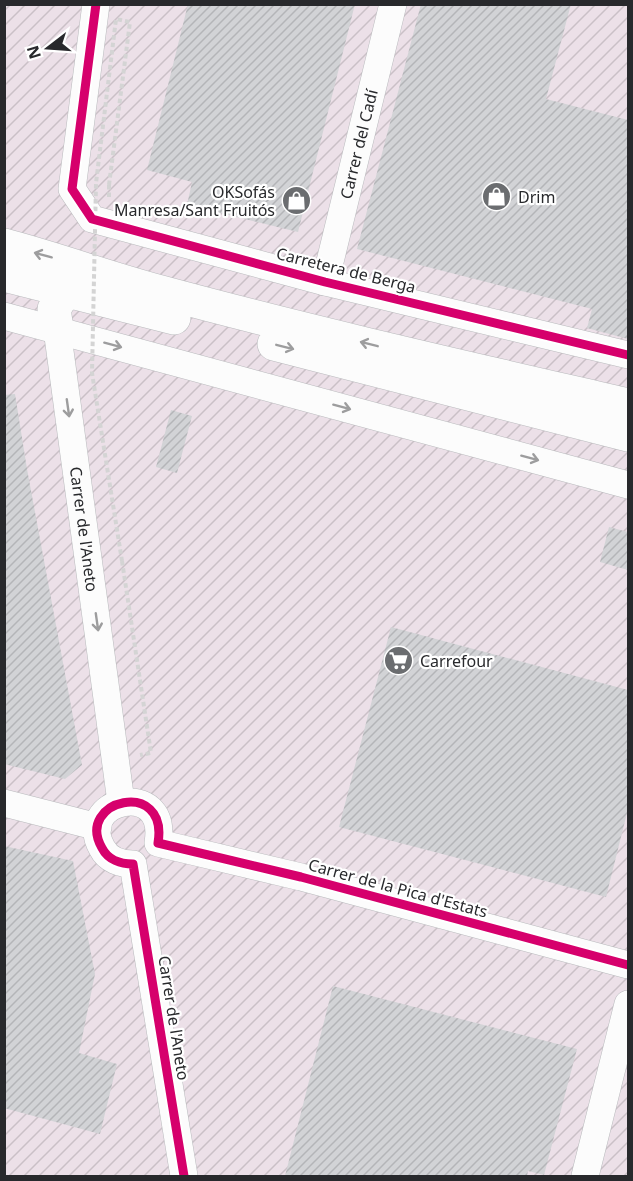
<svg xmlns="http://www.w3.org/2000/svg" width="633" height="1181" font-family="'Noto Sans',sans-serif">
<defs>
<pattern id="industrial-furrows" width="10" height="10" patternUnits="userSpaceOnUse" patternTransform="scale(1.5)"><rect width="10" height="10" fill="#ece0e8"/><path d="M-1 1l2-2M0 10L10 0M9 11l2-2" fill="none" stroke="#cac0c7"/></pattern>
<pattern id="building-hatch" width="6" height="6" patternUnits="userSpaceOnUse" patternTransform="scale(1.5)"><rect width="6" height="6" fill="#d2d3d6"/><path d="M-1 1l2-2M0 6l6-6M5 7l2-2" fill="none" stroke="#b4b5b8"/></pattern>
</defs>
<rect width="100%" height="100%" fill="#e8eaee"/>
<path fill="url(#industrial-furrows)" d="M 5,5 L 628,5 L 628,1176 L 5,1176 Z"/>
<path fill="url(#building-hatch)" d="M 188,4 L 355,4 L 298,232 L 187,205 L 192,182 L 147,170 Z
M 421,4 L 571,4 L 546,99 L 628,120 L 628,339 L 587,328 L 592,309 L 357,249 Z
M 15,394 L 27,469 L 82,765 L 65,779 L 4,764 L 4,395 Z
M 171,410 L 192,416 L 177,473 L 156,467 Z
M 609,527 L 628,532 L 628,570 L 600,562 Z
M 391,627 L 628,690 L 628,809 L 606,897 L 339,827 Z
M 4,846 L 73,861 L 95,974 L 79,1053 L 117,1064 L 100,1134 L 4,1108 Z
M 333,986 L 577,1049 L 544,1175 L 528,1171 L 527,1176 L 285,1176 Z"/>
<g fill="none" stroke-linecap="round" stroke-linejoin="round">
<defs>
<g id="minor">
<path d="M 96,4 L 72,189 L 92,219 L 325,282 L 628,355"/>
<path id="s1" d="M 325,282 L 393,4"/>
<path d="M 4,316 L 628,485"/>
<path id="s2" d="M 57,329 L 121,802"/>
<path d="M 4,803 L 98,827"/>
<path d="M 184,1176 L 133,864 C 121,864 108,860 102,848 C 74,800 169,777 158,843 L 301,877 L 628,965"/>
<path d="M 585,1176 L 628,1004"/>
</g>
<path id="major" d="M 4,245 C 57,259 108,278 161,292 C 316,334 472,369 628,405
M 4,275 L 174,318
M 57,329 L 54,309 L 72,280 L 81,281
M 274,344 L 628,435"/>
</defs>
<use href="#minor" stroke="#b9babd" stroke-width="28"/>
<use href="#major" stroke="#b9babd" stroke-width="34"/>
<path stroke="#d4d4d4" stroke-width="4" stroke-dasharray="4.5 3" stroke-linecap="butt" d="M 109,185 L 109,198
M 122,561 L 151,753 L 140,755"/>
<use href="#minor" stroke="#fcfcfc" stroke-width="27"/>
<use href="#major" stroke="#fcfcfc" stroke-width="33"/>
<path stroke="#d4d4d4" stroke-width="4" stroke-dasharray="4.5 3" stroke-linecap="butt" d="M 109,185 L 130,22 L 116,19 L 96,183 L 92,373 L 122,561"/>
<defs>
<path id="cycleway" d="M 96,4 L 72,189 L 92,219 L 325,282 L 628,355
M 184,1176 L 133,864 C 121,864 108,860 102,848 C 74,800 169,777 158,843 L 301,877 L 628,965"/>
</defs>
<use href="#cycleway" stroke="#fff" stroke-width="13"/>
<use href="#cycleway" stroke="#d6006c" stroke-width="9"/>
</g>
<defs><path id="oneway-shaft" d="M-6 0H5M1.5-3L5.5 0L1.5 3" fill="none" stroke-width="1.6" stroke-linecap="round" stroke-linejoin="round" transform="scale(1.5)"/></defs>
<g stroke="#9d9d9e">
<use href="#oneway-shaft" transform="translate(43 255) rotate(-165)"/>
<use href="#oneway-shaft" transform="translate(369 344) rotate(-166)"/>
<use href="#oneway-shaft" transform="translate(113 345) rotate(15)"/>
<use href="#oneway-shaft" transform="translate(285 347) rotate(14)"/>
<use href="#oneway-shaft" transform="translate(342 407) rotate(15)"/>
<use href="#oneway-shaft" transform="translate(68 408) rotate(82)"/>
<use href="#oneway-shaft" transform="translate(530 458) rotate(15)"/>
<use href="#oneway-shaft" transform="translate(97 622) rotate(82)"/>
</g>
<defs>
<symbol id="shop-disc" viewBox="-11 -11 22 22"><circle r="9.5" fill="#6b6d70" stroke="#fff"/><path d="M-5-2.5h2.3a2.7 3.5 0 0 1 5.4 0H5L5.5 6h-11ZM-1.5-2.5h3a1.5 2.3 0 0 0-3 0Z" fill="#fff"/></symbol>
<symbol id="supermarket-disc" viewBox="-11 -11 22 22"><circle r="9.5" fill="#6b6d70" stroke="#fff"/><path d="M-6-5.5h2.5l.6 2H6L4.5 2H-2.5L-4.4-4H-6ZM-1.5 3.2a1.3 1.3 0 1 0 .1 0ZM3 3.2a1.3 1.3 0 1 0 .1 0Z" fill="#fff"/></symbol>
</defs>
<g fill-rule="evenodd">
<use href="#shop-disc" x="480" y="180" width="33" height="33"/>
<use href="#shop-disc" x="280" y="184" width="33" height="33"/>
<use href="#supermarket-disc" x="382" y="644" width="33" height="33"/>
</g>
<g text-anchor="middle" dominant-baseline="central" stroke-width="4.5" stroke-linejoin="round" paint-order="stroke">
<g font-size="16" fill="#28292c" stroke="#fff">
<text stroke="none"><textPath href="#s1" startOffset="142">Carrer del Cadí</textPath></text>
<text transform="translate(346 270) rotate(14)">Carretera de Berga</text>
<text stroke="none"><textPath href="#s2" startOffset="202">Carrer de l'Aneto</textPath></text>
<text transform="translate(398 888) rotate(15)">Carrer de la Pica d'Estats</text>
<text transform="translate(174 1018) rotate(81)">Carrer de l'Aneto</text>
</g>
<g font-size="16" fill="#28292c" stroke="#fff" text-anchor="start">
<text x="275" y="192" text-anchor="end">OKSofás<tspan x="275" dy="18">Manresa/Sant Fruitós</tspan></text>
<text x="518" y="197">Drim</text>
<text x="420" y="661">Carrefour</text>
</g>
</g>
<rect width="633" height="1181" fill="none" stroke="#28292c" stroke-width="12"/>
<g transform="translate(48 48) rotate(253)" stroke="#ffffff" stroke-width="4.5" paint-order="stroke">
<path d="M0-4.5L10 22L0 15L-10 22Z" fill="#28292c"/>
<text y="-9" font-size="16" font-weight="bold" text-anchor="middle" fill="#28292c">N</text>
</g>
</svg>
